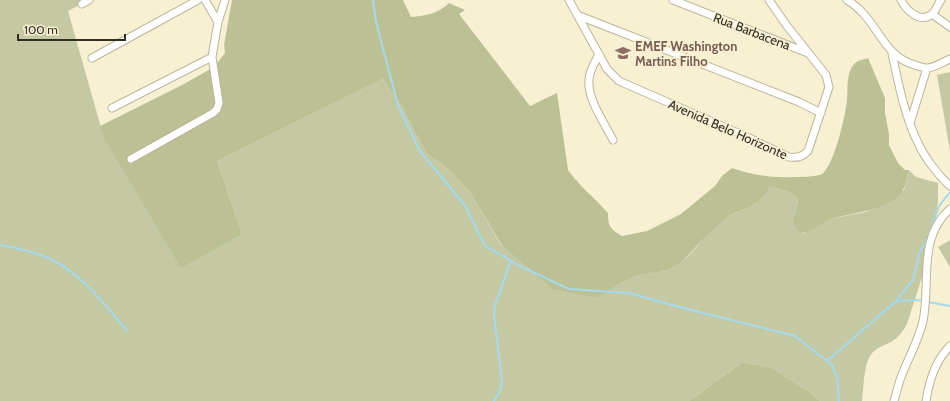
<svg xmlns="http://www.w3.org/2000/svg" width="950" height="401" font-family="Cabin,sans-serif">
<rect width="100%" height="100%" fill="#f8f0d2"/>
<path fill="#c4c9a3" d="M 0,0 L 89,0 L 68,11 L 104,138 L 242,234 L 217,161 L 383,79 L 403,109 L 426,153 L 447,168 L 470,192 L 501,245 L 599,298 C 610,291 621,282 633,277 C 646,272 663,274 674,267 C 695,255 707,229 728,217 C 743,208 764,205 770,186 L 791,193 L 797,198 L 800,233 L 804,233 L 830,219 L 865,212 L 889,202 L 904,190 L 909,170 L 916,177 L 938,183 L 938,201 L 936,217 L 931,232 L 923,274 L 907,324 C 903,331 898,338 891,342 C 882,346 873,349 869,358 C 863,371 864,387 862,401 L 820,401 L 811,393 L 770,367 L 743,362 L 689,401 L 0,401 Z
M 950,72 L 950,151 L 937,75 Z
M 950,240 L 950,267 L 938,247 Z"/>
<path fill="#bbc195" d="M 232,0 L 403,0 L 411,17 C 426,16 439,13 449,3 L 465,10 L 459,14 L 530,106 L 557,93 L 568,170 C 579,186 595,198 608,213 C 608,226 610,229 622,236 L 647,231 L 681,214 L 715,186 L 722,176 L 732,168 C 751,175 772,178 792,177 C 799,177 816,177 822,174 C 834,166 846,114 847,99 C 848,88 846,73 854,64 C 858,60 863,60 868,58 L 885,98 L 885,113 L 889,134 L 889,145 L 898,163 L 905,170 L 909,170 C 907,176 906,183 904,188 C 895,210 850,213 831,219 C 820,223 812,233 800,233 L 793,224 C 794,215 799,207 797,198 L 791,193 L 770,186 C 762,208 741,207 725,219 C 714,228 704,238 694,249 C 688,255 682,263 674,267 C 663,274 646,272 633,277 C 621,282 610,291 599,298 L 552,289 L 501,244 L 470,192 L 447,168 L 426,153 L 403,109 L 383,79 L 217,161 L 242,234 L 181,268 L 104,138 L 100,126 L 182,85 L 214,67 L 225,53 L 224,45 Z
M 743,362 L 770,367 L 811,393 L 820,401 L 689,401 Z"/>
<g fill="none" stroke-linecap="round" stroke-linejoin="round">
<path stroke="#a5d9ed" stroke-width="2" d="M 373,0 L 376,22 L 398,105 L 420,151 L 466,207 L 484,244 L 487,247 L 520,266 L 569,289 L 629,293 L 683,308 L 795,336 L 832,365 L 837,377 L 839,401
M 0,245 C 17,248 35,252 50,259 C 82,274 105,305 127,331
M 896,301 L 917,300 L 950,306
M 827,361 L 896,301 L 913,280 L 920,251 L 926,242 L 939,206 L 950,192
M 494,401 L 500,391 L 502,383 L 494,314 L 495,305 L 511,261"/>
<defs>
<path id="street" d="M 205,0 L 218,22
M 569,0 L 607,69 L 619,81 L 745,136 L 789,157 C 797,158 802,157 808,151 L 829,87 L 826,75 L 787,26 L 769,0
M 673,0 L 808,53
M 847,0 C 878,18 881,56 915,65 C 918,66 923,68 927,68 C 934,68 943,62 950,59
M 901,0 C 906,10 920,24 932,14 C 936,10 938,4 941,0
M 82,4 L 89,0
M 932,14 L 950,27
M 577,15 L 799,102 L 821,113
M 892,53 C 898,82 905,118 919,145 C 925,158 939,176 950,186
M 599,54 C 595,62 589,71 589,80 C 587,99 605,124 613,140
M 92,58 L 198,0
M 112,108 L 212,57
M 910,123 L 927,68
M 131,159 L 213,113 L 217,109 L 219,103 L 212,57 L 218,22 L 225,0
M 894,401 C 897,391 899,381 903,372 C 910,355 919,339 923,321 C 931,283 917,238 950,209
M 926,401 C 929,381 936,360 950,346"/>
</defs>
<use href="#street" stroke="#bcb598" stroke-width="9"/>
<use href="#street" stroke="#fff" stroke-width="7"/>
</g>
<defs>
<symbol id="school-bare" viewBox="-9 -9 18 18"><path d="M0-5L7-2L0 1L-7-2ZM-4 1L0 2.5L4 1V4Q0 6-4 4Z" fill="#8d6e63" stroke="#f8f0d2" stroke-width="2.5" paint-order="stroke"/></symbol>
</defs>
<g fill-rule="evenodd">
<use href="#school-bare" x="612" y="42" width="22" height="22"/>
</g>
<g text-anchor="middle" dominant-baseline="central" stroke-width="3.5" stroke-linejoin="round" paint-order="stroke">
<g font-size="13" fill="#312e23" stroke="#f8f0d2">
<text transform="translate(752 31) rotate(21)">Rua Barbacena</text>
<text transform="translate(728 129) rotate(24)">Avenida Belo Horizonte</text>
</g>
<g font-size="13" font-weight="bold" fill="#785e54" stroke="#f8f0d2" text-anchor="start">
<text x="635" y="46">EMEF Washington<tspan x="635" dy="15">Martins Filho</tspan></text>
</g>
</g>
<path d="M18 34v6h107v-6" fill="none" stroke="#312e23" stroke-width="2"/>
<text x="24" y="34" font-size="12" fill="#312e23" stroke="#f8f0d2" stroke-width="3" paint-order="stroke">100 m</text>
</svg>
